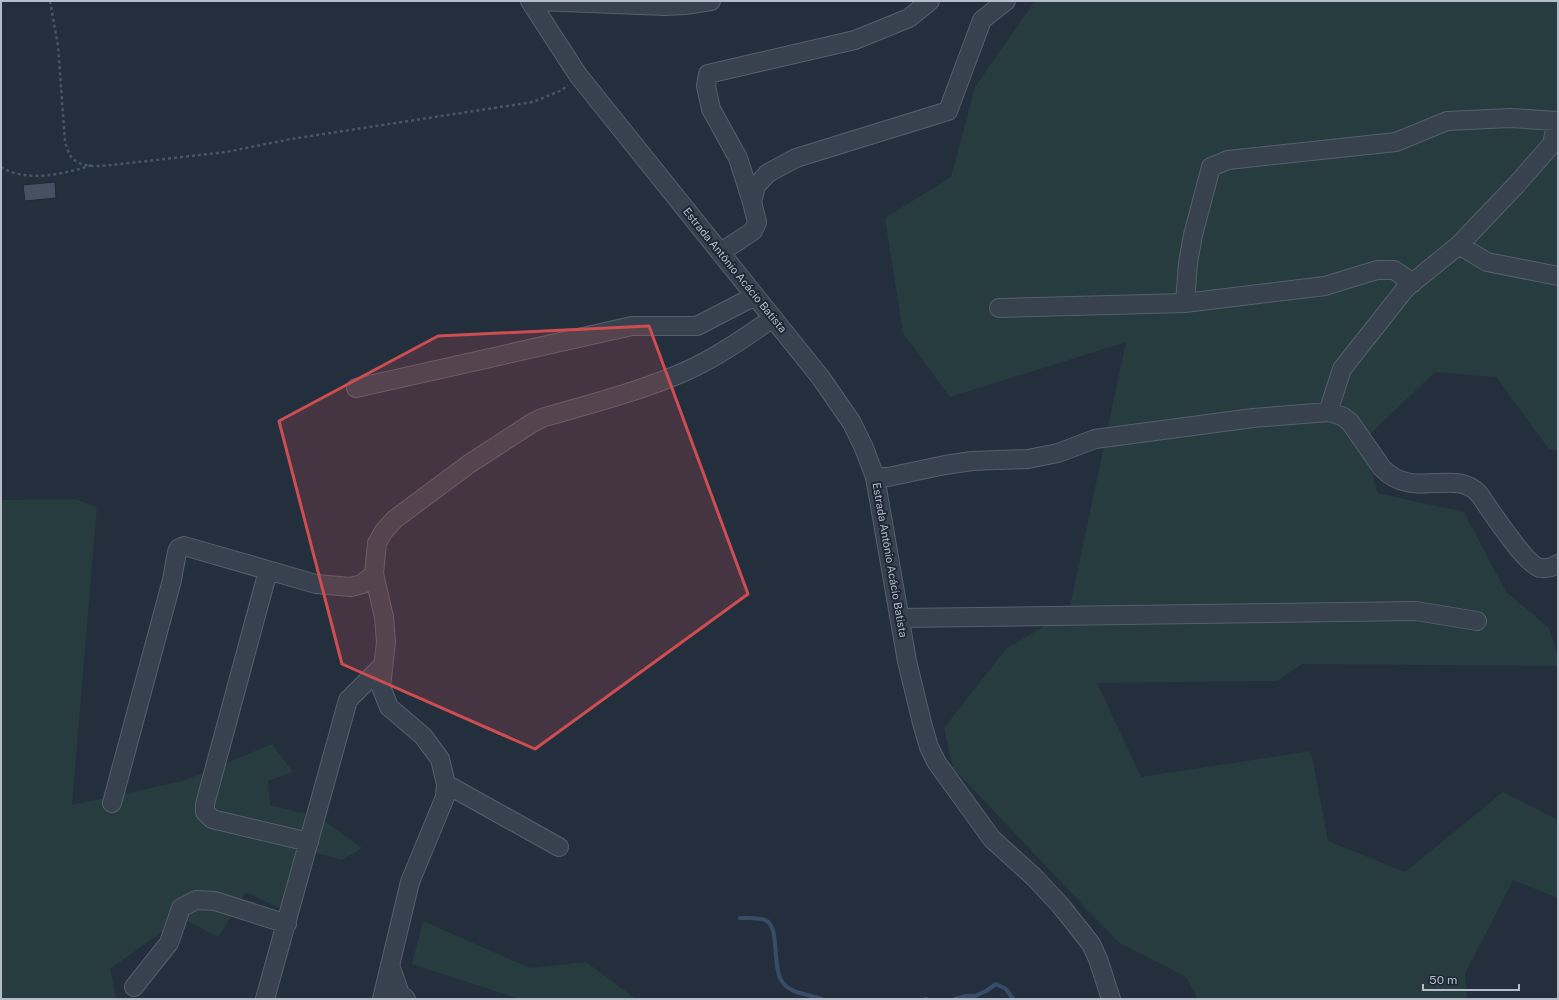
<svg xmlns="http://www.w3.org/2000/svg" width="1559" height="1000" font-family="'Public Sans',sans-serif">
<rect width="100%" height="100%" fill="#242f3e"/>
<path fill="#263c3f" d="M 1035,1 L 1558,1 L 1558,451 L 1549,449 L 1496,377 L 1435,372 L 1364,440 L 1377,493 L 1464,512 L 1506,592 L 1549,628 L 1558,656 L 1558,666 L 1302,664 L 1277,681 L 1097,683 L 1141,777 L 1311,751 L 1328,841 L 1405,872 L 1503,792 L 1558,820 L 1558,898 L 1513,880 L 1465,974 L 1467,999 L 1198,999 L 1186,977 L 1118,942 L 953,768 L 944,728 L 1006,649 L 1069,611 L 1126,342 L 950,397 L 903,333 L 885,218 L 951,177 L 975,87 Z
M 75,499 L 97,507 L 72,805 L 183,781 L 272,744 L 293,772 L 268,781 L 270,805 L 319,817 L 362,848 L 342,860 L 304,849 L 283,910 L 246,892 L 218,937 L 181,918 L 110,969 L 116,999 L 1,999 L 1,500 Z
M 423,921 L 530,968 L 586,962 L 636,999 L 519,999 L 412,964 Z"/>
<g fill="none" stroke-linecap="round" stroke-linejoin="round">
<path stroke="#394c67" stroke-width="4" d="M 740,918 C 748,918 757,917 765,920 C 780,925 772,965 781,980 C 789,994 808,994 822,999
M 925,999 L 927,999
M 955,999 L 966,996 L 975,996 L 986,991 L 996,984 L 1006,989 L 1013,999"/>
</g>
<path fill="#455162" stroke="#1f2835" d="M 55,182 L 56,198 L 25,201 L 23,185 Z"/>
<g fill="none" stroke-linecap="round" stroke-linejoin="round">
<defs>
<path id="minor" d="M 530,1 L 578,75 L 821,378 L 852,423 L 864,448 L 875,477 L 907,661 L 922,723 L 929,747 L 937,763 L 992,839 L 1034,877 L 1061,906 L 1091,944 L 1098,959 L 1111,999
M 539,1 L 665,6 L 685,5 L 711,1
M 752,202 L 738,158 L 711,109 L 706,86 L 708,74 L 855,40 L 909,18 L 930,1
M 721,252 L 753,231 L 757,222 L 752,202 L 756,186 L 768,173 L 796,158 L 948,111 L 982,20 L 1006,1
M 1185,303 L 1188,263 L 1193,235 L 1211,167 L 1228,160 L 1396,142 L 1447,121 L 1510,118 L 1557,121 L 1552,144 L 1517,184 L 1459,245
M 999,308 L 1185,303 L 1325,286 L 1377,270 L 1394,270 L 1413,283
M 356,388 L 632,326 L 697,326 L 755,296
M 1328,412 L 1342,369 L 1406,288 L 1459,245 L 1487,262 L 1558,276
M 875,477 L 888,477 L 945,465 L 972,461 L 1028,459 L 1058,453 L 1095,439 L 1253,418 L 1328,412 L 1342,416 L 1350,422 L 1382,468 C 1413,501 1456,467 1479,494 C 1489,508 1525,564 1540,568 C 1546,569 1553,567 1558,564
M 268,571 L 205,804 L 205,812 L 212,819 L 309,842
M 900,618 L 1416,611 L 1477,621
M 446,784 L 559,847
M 112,803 L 172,580 L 177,552 L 179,548 L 184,546 L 316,584 L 351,587 L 362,584 L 374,574
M 390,965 L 400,994 L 406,999
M 134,987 L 169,943 L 181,908 L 196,900 L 215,901 L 287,924
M 265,999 L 348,700 L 383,665
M 382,999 L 410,882 L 445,797 L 446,784 L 440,759 L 423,736 L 389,707 L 381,687 L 386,642 L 384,617 L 374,574 L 377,543 L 384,531 L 395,519 L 469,464 L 532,423 L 542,418 C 590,404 638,392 684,372 C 716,358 744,338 773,318"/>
</defs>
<use href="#minor" stroke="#565f6c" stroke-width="20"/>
<path stroke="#44595c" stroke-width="2.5" stroke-dasharray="3 3" stroke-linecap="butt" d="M 50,1 L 58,46 L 65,142 C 67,148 69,156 74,160 C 84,168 101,166 112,165 L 226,152 L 291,139 L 533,102 L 562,90 L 568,85
M 1,167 C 25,183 66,174 92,165"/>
<use href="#minor" stroke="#38414e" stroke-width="18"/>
</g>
<path fill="#ce4d50" fill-opacity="0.2" stroke="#ce4d50" stroke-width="3" stroke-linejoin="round" d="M 649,326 L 748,594 L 535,749 L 342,664 L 279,421 L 438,336 Z"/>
<g text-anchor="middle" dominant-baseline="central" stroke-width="4" stroke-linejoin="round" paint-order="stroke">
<g font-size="11" fill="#b4bcc9" stroke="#1d2633">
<text transform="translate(735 270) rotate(51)">Estrada Antônio Acácio Batista</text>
<text transform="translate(890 560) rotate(80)">Estrada Antônio Acácio Batista</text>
</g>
</g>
<rect width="1559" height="1000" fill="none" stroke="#b4bcc9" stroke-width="4"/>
<path d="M1423 984v6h96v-6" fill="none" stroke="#b4bcc9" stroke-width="2"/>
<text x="1429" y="984" font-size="12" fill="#b4bcc9" stroke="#1d2633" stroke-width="3" paint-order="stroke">50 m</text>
</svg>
